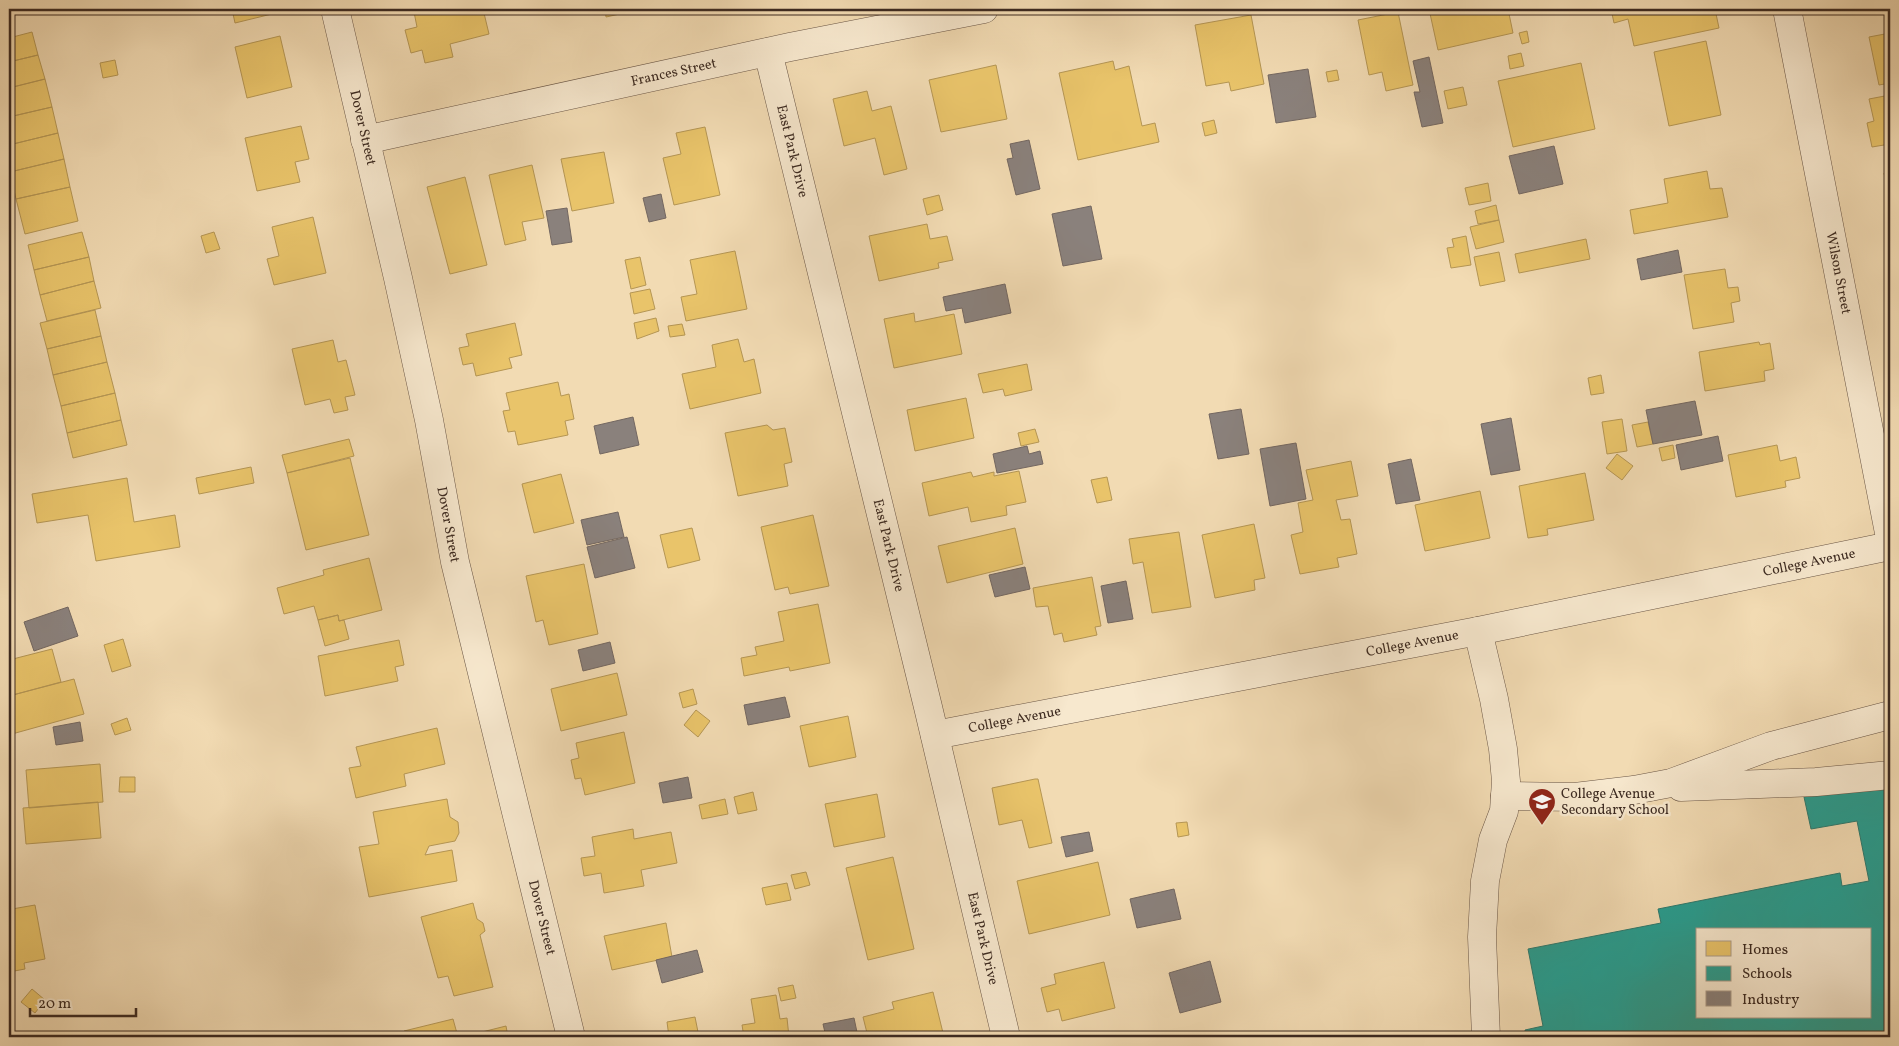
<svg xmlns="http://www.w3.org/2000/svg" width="1899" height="1046" font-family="Vollkorn,serif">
<rect width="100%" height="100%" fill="#f2dbb3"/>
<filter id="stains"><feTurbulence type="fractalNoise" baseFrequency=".004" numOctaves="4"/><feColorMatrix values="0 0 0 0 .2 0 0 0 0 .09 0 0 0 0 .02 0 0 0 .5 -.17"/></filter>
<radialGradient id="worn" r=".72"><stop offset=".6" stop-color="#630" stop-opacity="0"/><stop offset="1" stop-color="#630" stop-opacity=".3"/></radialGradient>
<path fill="#e9c46a" stroke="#b59654" d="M 232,9 L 279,9 L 280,12 L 235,23 Z
M 430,9 L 483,9 L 489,34 L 450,44 L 453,57 L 425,63 L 422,50 L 411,53 L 405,30 L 417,27 L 414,12 Z
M 605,9 L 643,9 L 606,17 Z
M 1429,9 L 1508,9 L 1513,33 L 1438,50 Z
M 1611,9 L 1715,9 L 1719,28 L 1634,46 L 1628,19 L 1614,23 Z
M 1398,12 L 1413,85 L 1386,91 L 1382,72 L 1369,75 L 1358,20 Z
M 1251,15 L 1264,84 L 1231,91 L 1229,82 L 1206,86 L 1195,25 Z
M 1527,31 L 1529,42 L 1522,44 L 1519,33 Z
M 32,32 L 38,55 L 9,62 L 9,38 Z
M 1890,33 L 1890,83 L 1879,85 L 1869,37 Z
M 280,36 L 292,87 L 247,98 L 235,47 Z
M 1706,41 L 1721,115 L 1669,126 L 1654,52 Z
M 1521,53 L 1524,66 L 1510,69 L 1508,56 Z
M 38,55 L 45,79 L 9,88 L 9,62 Z
M 115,60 L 118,75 L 103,78 L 100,63 Z
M 1113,61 L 1115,70 L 1129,66 L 1142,126 L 1155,123 L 1159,142 L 1078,160 L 1059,73 Z
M 1581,63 L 1595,129 L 1513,147 L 1498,81 Z
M 996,65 L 1007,119 L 941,132 L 929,80 Z
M 1337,70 L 1339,80 L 1328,82 L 1326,72 Z
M 45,79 L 52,107 L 9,117 L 9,88 Z
M 1463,87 L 1467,105 L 1448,109 L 1444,91 Z
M 867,91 L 872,111 L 891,106 L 907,169 L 884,175 L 875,138 L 844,146 L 833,99 Z
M 1890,95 L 1890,144 L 1872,147 L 1867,123 L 1874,121 L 1869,99 Z
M 52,107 L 58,133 L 9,145 L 9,117 Z
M 1214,120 L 1217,133 L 1205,136 L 1202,123 Z
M 301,126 L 309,159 L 295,162 L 300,182 L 257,191 L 245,138 Z
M 705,127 L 720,195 L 674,205 L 663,158 L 681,154 L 676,133 Z
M 58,133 L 64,159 L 10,172 L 9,145 Z
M 604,152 L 614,203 L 572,211 L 561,159 Z
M 64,159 L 70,187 L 16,199 L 10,172 Z
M 532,165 L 544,218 L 522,222 L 526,240 L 505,245 L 489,175 Z
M 1707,171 L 1710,189 L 1722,188 L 1728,217 L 1634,234 L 1630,210 L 1668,203 L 1664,179 Z
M 1890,172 L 1890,205 L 1884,173 Z
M 465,177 L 487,265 L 450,274 L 427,187 Z
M 1488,183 L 1491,201 L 1469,205 L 1465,188 Z
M 70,187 L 78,221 L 25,234 L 16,199 Z
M 939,195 L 943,210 L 927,215 L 923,199 Z
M 1496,205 L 1499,220 L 1478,224 L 1475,211 Z
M 313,217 L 326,273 L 274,285 L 267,259 L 279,256 L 272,227 Z
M 1499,220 L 1504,242 L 1476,249 L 1470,227 Z
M 927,224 L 930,239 L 947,236 L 953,260 L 938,263 L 939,268 L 879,281 L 869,236 Z
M 82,232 L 89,257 L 34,270 L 28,245 Z
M 214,232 L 220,249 L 206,253 L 201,236 Z
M 1466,236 L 1471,265 L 1451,268 L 1447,248 L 1454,247 L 1452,239 Z
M 1586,239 L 1590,259 L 1519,273 L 1515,254 Z
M 735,251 L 747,309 L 686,321 L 681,297 L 697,294 L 690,260 Z
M 1499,252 L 1505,281 L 1480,286 L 1474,257 Z
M 89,257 L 94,281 L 40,295 L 34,270 Z
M 640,257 L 646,285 L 631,289 L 625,260 Z
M 1725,269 L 1728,288 L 1738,287 L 1740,301 L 1731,303 L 1734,322 L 1693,329 L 1684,275 Z
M 94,281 L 101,308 L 47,321 L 40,295 Z
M 650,289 L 655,309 L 634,314 L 630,293 Z
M 95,310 L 101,336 L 47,349 L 40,323 Z
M 914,313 L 915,322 L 954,314 L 962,354 L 894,368 L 884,319 Z
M 656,318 L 659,331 L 637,339 L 634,323 Z
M 515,323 L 522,355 L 509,358 L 512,368 L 476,376 L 473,363 L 463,365 L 459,348 L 469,346 L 466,334 Z
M 682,324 L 685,335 L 670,337 L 668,326 Z
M 101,336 L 107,362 L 53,375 L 47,349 Z
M 738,339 L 744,362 L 754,359 L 761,393 L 690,409 L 682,374 L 716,367 L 712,345 Z
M 333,340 L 338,362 L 346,360 L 355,395 L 345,397 L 348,410 L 334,413 L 330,399 L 305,405 L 292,349 Z
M 1759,342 L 1760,345 L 1770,343 L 1774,369 L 1764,371 L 1765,381 L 1705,391 L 1699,352 Z
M 107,362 L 115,393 L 61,406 L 53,375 Z
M 1027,364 L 1032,390 L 1005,396 L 1003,389 L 983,393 L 978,374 Z
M 1601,375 L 1604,393 L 1591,395 L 1588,378 Z
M 558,382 L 561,396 L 569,394 L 574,419 L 565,421 L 568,435 L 518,445 L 515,431 L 508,432 L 503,411 L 510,410 L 506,393 Z
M 115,393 L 121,420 L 67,433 L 61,406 Z
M 966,398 L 974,438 L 915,451 L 907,410 Z
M 1622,419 L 1627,451 L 1607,454 L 1602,422 Z
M 121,420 L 127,445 L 73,458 L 67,433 Z
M 1648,422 L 1653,444 L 1637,447 L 1632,425 Z
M 767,425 L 773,430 L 785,428 L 792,462 L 784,464 L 788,486 L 738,496 L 725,433 Z
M 1035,429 L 1039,442 L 1021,446 L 1018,433 Z
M 349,439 L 354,456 L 287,473 L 282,455 Z
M 1673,445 L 1675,458 L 1662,461 L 1659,448 Z
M 1777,445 L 1780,461 L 1796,457 L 1800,478 L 1785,481 L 1786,487 L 1736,497 L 1728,455 Z
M 1617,454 L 1633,466 L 1622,480 L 1606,468 Z
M 350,458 L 369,535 L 306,550 L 287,473 Z
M 1351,461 L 1358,496 L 1336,500 L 1341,520 L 1350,519 L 1357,554 L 1337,558 L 1339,567 L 1300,574 L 1291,535 L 1303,532 L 1298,503 L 1313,500 L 1306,470 Z
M 251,467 L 254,483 L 199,494 L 196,478 Z
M 1019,471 L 1026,502 L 1006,506 L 1007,515 L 971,522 L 968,507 L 929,516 L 922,483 L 971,472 L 973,477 L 994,472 L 994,476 Z
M 1585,473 L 1594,520 L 1547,529 L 1548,535 L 1528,538 L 1519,486 Z
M 561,474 L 574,523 L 534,533 L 522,484 Z
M 1107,477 L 1112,500 L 1097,503 L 1091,480 Z
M 127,478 L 134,522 L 175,515 L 180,547 L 96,561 L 88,515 L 37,523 L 32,494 Z
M 1480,491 L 1490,538 L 1425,551 L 1415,505 Z
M 813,515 L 829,586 L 790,594 L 788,587 L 775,590 L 761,527 Z
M 1254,524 L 1265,578 L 1254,580 L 1255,590 L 1215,598 L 1202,535 Z
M 692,528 L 700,560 L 668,568 L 660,535 Z
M 1015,528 L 1023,564 L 947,583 L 938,546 Z
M 1179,532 L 1191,607 L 1152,613 L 1143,562 L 1133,564 L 1129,539 Z
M 369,558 L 382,610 L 339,621 L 338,615 L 318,620 L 314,606 L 284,614 L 277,588 L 324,575 L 323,570 Z
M 584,564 L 598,634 L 549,645 L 543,620 L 536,622 L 526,576 Z
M 1092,577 L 1101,626 L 1095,627 L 1097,635 L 1064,642 L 1062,633 L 1054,635 L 1048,606 L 1036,607 L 1033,588 Z
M 818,604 L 830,663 L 790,671 L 789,667 L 744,676 L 741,658 L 757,655 L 755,647 L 784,641 L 778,612 Z
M 338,615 L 339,621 L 344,620 L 349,639 L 325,646 L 318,620 Z
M 123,639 L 131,666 L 112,672 L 104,645 Z
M 399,640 L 404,665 L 395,667 L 398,681 L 325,696 L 318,656 Z
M 52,649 L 61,682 L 9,696 L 9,660 Z
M 617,673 L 627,715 L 561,731 L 551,689 Z
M 74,679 L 84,714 L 12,734 L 9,722 L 9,696 Z
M 693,689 L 697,704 L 683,708 L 679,693 Z
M 696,710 L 710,721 L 698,737 L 684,725 Z
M 848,716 L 856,757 L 809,767 L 800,726 Z
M 127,718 L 131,730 L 115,735 L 111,724 Z
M 437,728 L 445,764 L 404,774 L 406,786 L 356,798 L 349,768 L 361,766 L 356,747 Z
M 624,732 L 635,783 L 585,795 L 581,778 L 575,779 L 571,760 L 579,758 L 576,743 Z
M 100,764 L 103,802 L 29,808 L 26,770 Z
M 120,777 L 135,777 L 135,792 L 119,792 Z
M 1035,779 L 1038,779 L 1052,843 L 1029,848 L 1022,820 L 999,825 L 992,788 Z
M 753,792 L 757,810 L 738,814 L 734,797 Z
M 877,794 L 885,837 L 834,847 L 825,804 Z
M 447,799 L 450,817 L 458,822 L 459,833 L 455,841 L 429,846 L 425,855 L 452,850 L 457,881 L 369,897 L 359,847 L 379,844 L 373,812 Z
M 725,799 L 728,814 L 702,819 L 699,805 Z
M 98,802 L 101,838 L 26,844 L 23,808 Z
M 1187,822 L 1189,835 L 1178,837 L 1176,823 Z
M 633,829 L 634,839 L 671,832 L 677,863 L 641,870 L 644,886 L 604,893 L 601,873 L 584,876 L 581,858 L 595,856 L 592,837 Z
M 893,857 L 914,949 L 868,960 L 846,868 Z
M 1098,862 L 1110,915 L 1029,934 L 1017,881 Z
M 806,872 L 810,885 L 795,889 L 791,875 Z
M 787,883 L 791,900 L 766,905 L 762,888 Z
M 9,894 L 12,909 L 35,905 L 45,959 L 24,963 L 25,969 L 9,972 Z
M 473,903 L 477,919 L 483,923 L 485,931 L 480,935 L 493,987 L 454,996 L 448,976 L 438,978 L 421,917 Z
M 666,923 L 672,957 L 612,970 L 604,936 Z
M 1104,962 L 1115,1008 L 1062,1021 L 1059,1009 L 1047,1012 L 1041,988 L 1056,984 L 1054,974 Z
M 793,985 L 796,998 L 781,1001 L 778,988 Z
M 32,989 L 45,1000 L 35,1013 L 21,1002 Z
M 933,992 L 944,1037 L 868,1037 L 863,1017 L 894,1009 L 892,1002 Z
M 776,995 L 780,1019 L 787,1018 L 789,1037 L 744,1037 L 742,1025 L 755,1023 L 751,999 Z
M 695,1017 L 699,1037 L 669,1037 L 667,1022 Z
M 453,1019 L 458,1037 L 405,1037 L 404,1031 Z
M 506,1026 L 508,1037 L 462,1037 Z"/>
<path fill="#2a9d8f" stroke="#2f7a6e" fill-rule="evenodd" d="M 1890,780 L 1890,1037 L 1526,1037 L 1525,1030 L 1543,1026 L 1528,949 L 1661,923 L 1658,909 L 1840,873 L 1842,886 L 1869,881 L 1857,821 L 1811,829 L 1804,797 ZM 1698,930 L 1870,930 L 1870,1017 L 1698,1017 Z"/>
<path fill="#8a817c" stroke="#736761" d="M 1429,57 L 1443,123 L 1422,127 L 1414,92 L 1420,92 L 1413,61 Z
M 1308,69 L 1316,117 L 1276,123 L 1268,75 Z
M 1029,140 L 1040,189 L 1016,195 L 1007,159 L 1013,158 L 1010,144 Z
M 1554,146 L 1563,184 L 1519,194 L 1509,156 Z
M 661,194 L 666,218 L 649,222 L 643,198 Z
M 1091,206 L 1102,259 L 1063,266 L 1052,214 Z
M 567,208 L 572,242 L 552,245 L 546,211 Z
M 1678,250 L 1682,272 L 1641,280 L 1637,259 Z
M 1005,284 L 1011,313 L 965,323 L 962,308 L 946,311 L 943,297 Z
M 1695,401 L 1702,435 L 1653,444 L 1646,410 Z
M 1241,409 L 1249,454 L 1218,459 L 1209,414 Z
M 633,417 L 639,445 L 600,454 L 594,426 Z
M 1511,418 L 1520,470 L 1491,475 L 1481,424 Z
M 1718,436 L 1723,461 L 1681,470 L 1676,445 Z
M 1296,443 L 1306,499 L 1270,506 L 1260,449 Z
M 1027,446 L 1029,454 L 1040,451 L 1043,464 L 997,473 L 993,454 Z
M 1411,459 L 1420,500 L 1396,504 L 1388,464 Z
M 618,512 L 624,537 L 587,545 L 581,520 Z
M 627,537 L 635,568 L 595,578 L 587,547 Z
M 1025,567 L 1030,589 L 995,597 L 989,575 Z
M 1126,581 L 1133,619 L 1108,623 L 1101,586 Z
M 68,607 L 78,636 L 34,651 L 24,622 Z
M 610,642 L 615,663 L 583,671 L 578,650 Z
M 785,697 L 790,717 L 748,725 L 744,705 Z
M 80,722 L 83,741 L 56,745 L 53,727 Z
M 688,777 L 692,798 L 663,803 L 659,783 Z
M 1089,832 L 1093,851 L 1066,857 L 1061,837 Z
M 1174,889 L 1181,919 L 1137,928 L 1130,899 Z
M 697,950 L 703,972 L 662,983 L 656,960 Z
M 1210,961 L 1221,1002 L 1180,1013 L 1169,973 Z
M 854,1018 L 858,1037 L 826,1037 L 823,1024 Z"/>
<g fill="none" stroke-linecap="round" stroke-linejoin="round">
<defs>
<g id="minor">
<path id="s1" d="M 335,9 L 398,278 L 429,420 L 455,562 L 571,1037"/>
<path id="s2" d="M 1787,9 L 1890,538"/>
<path id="s3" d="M 768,52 L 928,707 L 1006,1037"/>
<path id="s4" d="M 365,140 L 790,47 L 984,9"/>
<path d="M 1478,631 L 1494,699 L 1503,749 L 1506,781 L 1504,811 L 1493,840 L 1485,881 L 1482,937 L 1486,1037"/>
<path id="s5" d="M 935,735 L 1478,631 L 1890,546"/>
<path d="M 1681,787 L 1816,782 L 1890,775"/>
<path d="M 1505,796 L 1575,797 L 1634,790 L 1671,783 L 1771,746 L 1890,715"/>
</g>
</defs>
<use href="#minor" stroke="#6a5646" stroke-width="29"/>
<use href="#minor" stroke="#f7e8ce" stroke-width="28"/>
</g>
<defs>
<symbol id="school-pin" viewBox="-11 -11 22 30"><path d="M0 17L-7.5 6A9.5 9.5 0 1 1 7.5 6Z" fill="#8f2418" stroke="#f7e8ce"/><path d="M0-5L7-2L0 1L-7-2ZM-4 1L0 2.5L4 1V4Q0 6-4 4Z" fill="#fff"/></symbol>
</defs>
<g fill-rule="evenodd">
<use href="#school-pin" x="1526" y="786" width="32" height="43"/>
</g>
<g text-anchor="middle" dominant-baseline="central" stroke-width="5" stroke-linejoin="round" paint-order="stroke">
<g font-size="14" fill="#3c2a21" stroke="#f7e8ce">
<text stroke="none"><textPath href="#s4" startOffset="316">Frances Street</textPath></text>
<text stroke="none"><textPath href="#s1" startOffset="122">Dover Street</textPath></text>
<text stroke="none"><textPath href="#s3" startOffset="102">East Park Drive</textPath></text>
<text stroke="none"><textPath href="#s2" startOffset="269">Wilson Street</textPath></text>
<text stroke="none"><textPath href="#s1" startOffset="528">Dover Street</textPath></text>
<text stroke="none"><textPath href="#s3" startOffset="508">East Park Drive</textPath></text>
<text stroke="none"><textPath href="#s5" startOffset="891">College Avenue</textPath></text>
<text stroke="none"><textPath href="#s5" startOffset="486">College Avenue</textPath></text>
<text stroke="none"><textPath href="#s5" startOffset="81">College Avenue</textPath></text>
<text stroke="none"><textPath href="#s1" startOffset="932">Dover Street</textPath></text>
<text stroke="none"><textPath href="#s3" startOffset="912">East Park Drive</textPath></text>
</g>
<g font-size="14" fill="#3c2a21" stroke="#f7e8ce" text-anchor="start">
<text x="1561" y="794">College Avenue<tspan x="1561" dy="16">Secondary School</tspan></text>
</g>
</g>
<rect width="1899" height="1046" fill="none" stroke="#f2dbb3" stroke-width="30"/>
<rect x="10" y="10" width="1879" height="1026" fill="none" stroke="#3c2a21" stroke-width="2.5"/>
<rect x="15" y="15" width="1869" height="1016" fill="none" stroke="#3c2a21"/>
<rect x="1696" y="928" width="175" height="90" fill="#f7e8ce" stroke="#ac9c89"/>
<rect x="1706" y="941" width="25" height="15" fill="#e9c46a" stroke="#ac9c89"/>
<text x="1742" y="954" font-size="15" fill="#3c2a21">Homes</text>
<rect x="1706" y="966" width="25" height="15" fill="#2a9d8f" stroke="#ac9c89"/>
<text x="1742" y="978" font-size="15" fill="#3c2a21">Schools</text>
<rect x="1706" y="991" width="25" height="15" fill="#8a817c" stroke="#ac9c89"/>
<text x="1742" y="1004" font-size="15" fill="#3c2a21">Industry</text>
<path d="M30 1008v8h106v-8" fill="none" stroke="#3c2a21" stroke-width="2.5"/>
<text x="38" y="1008" font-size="15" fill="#3c2a21" stroke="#f7e8ce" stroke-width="4" paint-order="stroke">20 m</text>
<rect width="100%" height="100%" filter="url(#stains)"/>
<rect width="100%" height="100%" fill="url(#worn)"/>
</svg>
